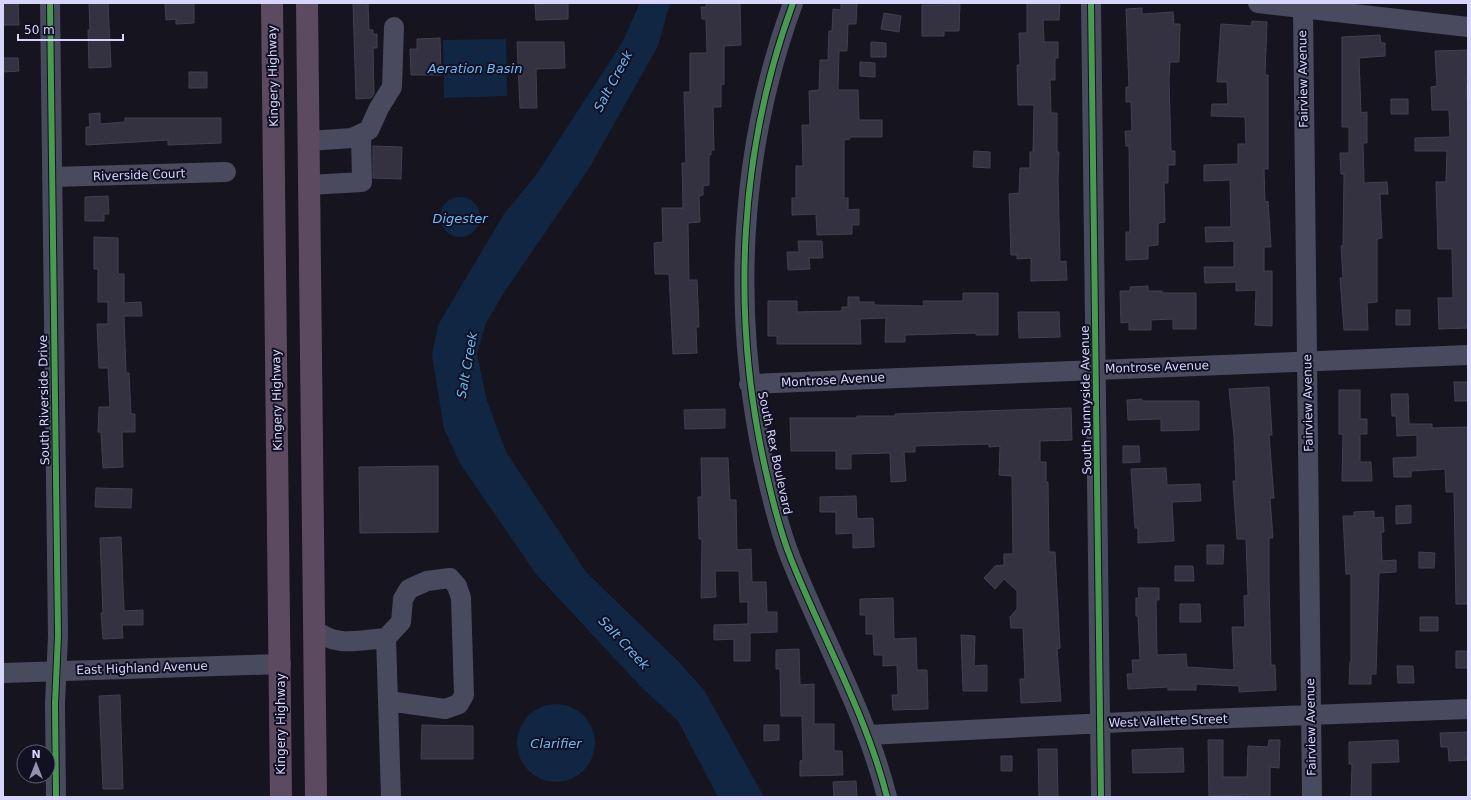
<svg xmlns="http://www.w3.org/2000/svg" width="1471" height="800" font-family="'DejaVu Sans',sans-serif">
<rect width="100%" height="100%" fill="#16141f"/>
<path fill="#112642" d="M 640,3 L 670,3 L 658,46 L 588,170 L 505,291 L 486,323 L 477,354 L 487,401 L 506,452 L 586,572 L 678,661 L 704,690 L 764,797 L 718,797 L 678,721 L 642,688 L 536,574 L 461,465 L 444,429 L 432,355 L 438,325 L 504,214 L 536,175 L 622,43 Z
M 506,39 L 507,96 L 444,98 L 443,40 Z
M440 217a20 20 0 1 1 40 0a20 20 0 1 1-40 0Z
M517 743a39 39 0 1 1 78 0a39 39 0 1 1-78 0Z"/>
<path fill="#343241" stroke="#423f52" d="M 3,3 L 18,3 L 19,25 L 3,25 Z
M 89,3 L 108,3 L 111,67 L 89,68 L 88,30 L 90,30 Z
M 165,3 L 194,3 L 194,23 L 176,24 L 176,19 L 166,20 Z
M 353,3 L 368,3 L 369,30 L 373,30 L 373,34 L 377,34 L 377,48 L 373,48 L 374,94 L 371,98 L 356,99 Z
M 568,3 L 568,19 L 536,20 L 535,4 Z
M 706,3 L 740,3 L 741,45 L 724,46 L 724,84 L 721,85 L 721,107 L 713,107 L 714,150 L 711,150 L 711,155 L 709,155 L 709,185 L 703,186 L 703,195 L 699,196 L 700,222 L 688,223 L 689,280 L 697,280 L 699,327 L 696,327 L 697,353 L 673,354 L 669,274 L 655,274 L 654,243 L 663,242 L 662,208 L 683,208 L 682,163 L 686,163 L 684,92 L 690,92 L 690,53 L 707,53 L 706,19 L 702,19 L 701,7 L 706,7 Z
M 841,3 L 857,3 L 856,24 L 848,24 L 847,51 L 839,51 L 838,90 L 858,90 L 859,120 L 882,120 L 882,137 L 850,137 L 850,139 L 844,140 L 844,198 L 848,198 L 848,210 L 859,209 L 859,225 L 852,225 L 852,234 L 817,235 L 816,214 L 792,215 L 792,198 L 796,198 L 796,166 L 803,166 L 802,125 L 810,125 L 809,91 L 819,90 L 820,60 L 828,60 L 829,31 L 832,31 L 833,9 L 841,10 Z
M 944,3 L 960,3 L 959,31 L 944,31 L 944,36 L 922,36 L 922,5 L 944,5 Z
M 1027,3 L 1060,3 L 1059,20 L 1043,20 L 1044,42 L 1058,42 L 1058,58 L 1055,58 L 1055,80 L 1050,80 L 1051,113 L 1057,113 L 1057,152 L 1059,152 L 1058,180 L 1060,262 L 1066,261 L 1067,280 L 1031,281 L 1031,258 L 1017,259 L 1017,255 L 1011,255 L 1009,194 L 1019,193 L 1020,168 L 1030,168 L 1030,152 L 1033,152 L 1034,105 L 1018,105 L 1017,65 L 1020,65 L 1019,33 L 1027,33 Z
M 1142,8 L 1142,14 L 1173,12 L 1174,24 L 1180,24 L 1179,62 L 1170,62 L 1169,79 L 1171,151 L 1175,151 L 1175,165 L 1168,165 L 1168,183 L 1164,183 L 1165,222 L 1158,223 L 1158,245 L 1148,246 L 1148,259 L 1126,260 L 1126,232 L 1130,232 L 1129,146 L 1126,146 L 1125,131 L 1132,131 L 1131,102 L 1126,102 L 1126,87 L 1129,87 L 1126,9 Z
M 884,13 L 901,16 L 899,32 L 881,29 Z
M 1252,21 L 1267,22 L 1265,75 L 1268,75 L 1268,169 L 1264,169 L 1265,202 L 1268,201 L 1271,247 L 1264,247 L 1264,271 L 1272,271 L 1272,326 L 1255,325 L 1256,290 L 1236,291 L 1236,282 L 1205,283 L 1204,267 L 1234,267 L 1234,241 L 1206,242 L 1205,227 L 1231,227 L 1230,180 L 1204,181 L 1204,165 L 1238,164 L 1238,144 L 1246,144 L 1245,117 L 1211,116 L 1212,104 L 1228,104 L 1227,82 L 1217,82 L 1221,24 L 1251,26 Z
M 1380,35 L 1381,43 L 1385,43 L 1385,56 L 1359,58 L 1361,113 L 1367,112 L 1367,143 L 1363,143 L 1364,183 L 1387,182 L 1388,194 L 1380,194 L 1382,238 L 1377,239 L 1377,302 L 1367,303 L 1368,330 L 1344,330 L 1340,278 L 1343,278 L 1341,246 L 1343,246 L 1344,174 L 1341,174 L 1340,153 L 1349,153 L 1349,127 L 1342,127 L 1342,37 Z
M 440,38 L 441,75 L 411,75 L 410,49 L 417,49 L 417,39 Z
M 517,42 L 564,42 L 565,68 L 536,69 L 537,108 L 520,108 Z
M 871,42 L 886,43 L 886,57 L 871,57 Z
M 1468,50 L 1468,77 L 1466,77 L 1467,99 L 1468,99 L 1468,328 L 1439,329 L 1438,298 L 1453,298 L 1452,249 L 1438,249 L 1436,182 L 1446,182 L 1447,151 L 1415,151 L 1415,138 L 1450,137 L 1449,110 L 1432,110 L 1431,87 L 1437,86 L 1435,51 Z
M 3,58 L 18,58 L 19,71 L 3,72 Z
M 860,62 L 875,63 L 875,77 L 860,76 Z
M 189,72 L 207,72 L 207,88 L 189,88 Z
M 1391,99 L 1408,99 L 1408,114 L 1391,114 Z
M 100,113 L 100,124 L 125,122 L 125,118 L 221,118 L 221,143 L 168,145 L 168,140 L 86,145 L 86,127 L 90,127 L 89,114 Z
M 373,146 L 402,147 L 401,179 L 373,178 Z
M 974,151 L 990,152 L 990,168 L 973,167 Z
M 108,196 L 109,214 L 104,214 L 104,221 L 85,221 L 85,197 Z
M 94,237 L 118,238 L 118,274 L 124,274 L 124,303 L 141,302 L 142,316 L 124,316 L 126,373 L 129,373 L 131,414 L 135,414 L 135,432 L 122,432 L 123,467 L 103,468 L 101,432 L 98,432 L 99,407 L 110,407 L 108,368 L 99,368 L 97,324 L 108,324 L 108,302 L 98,302 L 98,269 L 94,269 Z
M 798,241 L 822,241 L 823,258 L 809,258 L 810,269 L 788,270 L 787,252 L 799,252 Z
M 1148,286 L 1148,291 L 1162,291 L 1162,293 L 1196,293 L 1196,329 L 1173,329 L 1173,319 L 1151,320 L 1151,330 L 1129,330 L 1129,322 L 1121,323 L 1120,291 L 1130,291 L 1130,287 Z
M 963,293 L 998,293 L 998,335 L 976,335 L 976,333 L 905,335 L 905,342 L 885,342 L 886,318 L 860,319 L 861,344 L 777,344 L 777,336 L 768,336 L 768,301 L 797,301 L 797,312 L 842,311 L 842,307 L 848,307 L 848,297 L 859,297 L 859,302 L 874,302 L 874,305 L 924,306 L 923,301 L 963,301 Z
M 1396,310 L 1410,310 L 1410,325 L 1396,325 Z
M 1018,312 L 1059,312 L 1060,337 L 1019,338 Z
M 1454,382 L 1468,382 L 1468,401 L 1455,401 Z
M 1269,387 L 1272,435 L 1269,435 L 1274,498 L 1270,498 L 1273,538 L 1269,538 L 1269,583 L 1271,665 L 1275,665 L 1276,690 L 1239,692 L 1239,686 L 1196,684 L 1196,690 L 1168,690 L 1168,687 L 1128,689 L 1127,674 L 1133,674 L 1132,660 L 1140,660 L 1138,616 L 1136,616 L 1136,598 L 1139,598 L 1138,588 L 1159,588 L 1159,600 L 1156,600 L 1157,655 L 1186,654 L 1187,667 L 1234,670 L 1232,627 L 1245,627 L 1244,596 L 1248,595 L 1246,539 L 1237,539 L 1233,481 L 1236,481 L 1234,437 L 1229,389 Z
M 1339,390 L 1360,390 L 1360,419 L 1367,419 L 1367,434 L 1360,434 L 1360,462 L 1371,462 L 1372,481 L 1342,481 L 1343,434 L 1339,434 Z
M 1391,394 L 1408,394 L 1409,424 L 1432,424 L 1432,428 L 1468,427 L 1468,604 L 1456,604 L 1454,492 L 1446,492 L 1445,469 L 1411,471 L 1411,477 L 1394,477 L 1393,458 L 1417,457 L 1417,435 L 1397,436 L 1396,416 L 1392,416 Z
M 1142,399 L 1142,401 L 1199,401 L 1199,430 L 1161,431 L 1161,419 L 1128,420 L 1127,400 Z
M 1071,408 L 1072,440 L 1040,441 L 1040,462 L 1046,462 L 1046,482 L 1048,482 L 1049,552 L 1055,552 L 1060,648 L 1057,649 L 1061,701 L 1021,703 L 1020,679 L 1025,679 L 1023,628 L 1011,628 L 1010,617 L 1017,609 L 1017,591 L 1004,579 L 995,589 L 984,578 L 995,566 L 1004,565 L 1004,554 L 1013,554 L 1012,476 L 999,475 L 1000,446 L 989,447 L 989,444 L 915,446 L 915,452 L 904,452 L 906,481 L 891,482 L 890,453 L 851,454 L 851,469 L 836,469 L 836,451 L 791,451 L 790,418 L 857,418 L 857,416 L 895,416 L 895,414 Z
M 725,409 L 725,428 L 685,429 L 684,410 Z
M 1123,446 L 1139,446 L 1140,462 L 1123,463 Z
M 701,458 L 728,458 L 730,500 L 736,500 L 737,550 L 751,549 L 752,582 L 766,582 L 767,612 L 777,612 L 777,632 L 750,633 L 750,661 L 734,661 L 734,639 L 714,640 L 714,625 L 748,624 L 748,602 L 740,602 L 739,571 L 715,571 L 716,597 L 701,598 L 702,539 L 699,539 L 698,497 L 702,497 Z
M 438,466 L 438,532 L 360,533 L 359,467 Z
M 1166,468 L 1167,485 L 1200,484 L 1201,501 L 1172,502 L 1174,541 L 1138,543 L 1138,528 L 1135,528 L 1131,469 Z
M 96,488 L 132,489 L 131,508 L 95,507 Z
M 856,496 L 857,519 L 873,518 L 874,547 L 853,548 L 853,533 L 836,534 L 836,512 L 820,512 L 820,497 Z
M 1411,505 L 1411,523 L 1396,524 L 1396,506 Z
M 1374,511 L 1374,518 L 1383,517 L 1384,532 L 1381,532 L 1382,561 L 1396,560 L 1396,572 L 1379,573 L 1376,674 L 1371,674 L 1371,684 L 1349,684 L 1350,662 L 1351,662 L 1351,574 L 1346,574 L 1343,516 L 1354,516 L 1354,512 Z
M 121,537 L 124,611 L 143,610 L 143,625 L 122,625 L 123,638 L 103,639 L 101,613 L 103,613 L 100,538 Z
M 1207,545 L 1224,545 L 1223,564 L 1207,564 Z
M 1419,552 L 1435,553 L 1434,568 L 1419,568 Z
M 1175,566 L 1193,566 L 1194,581 L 1175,581 Z
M 893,598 L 894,639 L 916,638 L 917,670 L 927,670 L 928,709 L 893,710 L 892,695 L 898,695 L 897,665 L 883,666 L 883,655 L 874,655 L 873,634 L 866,634 L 866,615 L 860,615 L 860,599 Z
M 1180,604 L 1200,604 L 1201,622 L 1180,622 Z
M 1420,617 L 1438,617 L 1438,631 L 1420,631 Z
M 961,635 L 975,636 L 974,666 L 987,665 L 987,691 L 963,691 Z
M 799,649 L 800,685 L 814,684 L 814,724 L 834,724 L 834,751 L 842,751 L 843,775 L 800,776 L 800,761 L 803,760 L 802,716 L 781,716 L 780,669 L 776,669 L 776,650 Z
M 1456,651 L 1468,651 L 1468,668 L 1456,668 Z
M 1397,666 L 1413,666 L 1414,683 L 1398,683 Z
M 120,695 L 123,789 L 103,789 L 99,696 Z
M 422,725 L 473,726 L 473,759 L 421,759 Z
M 764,725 L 779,725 L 779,740 L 764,741 Z
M 1468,732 L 1468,760 L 1449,761 L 1448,747 L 1441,747 L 1440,733 Z
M 1208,740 L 1223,740 L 1223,777 L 1247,777 L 1248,746 L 1268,747 L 1269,740 L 1280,740 L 1279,768 L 1270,767 L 1270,797 L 1247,797 L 1247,795 L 1209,796 Z
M 1398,740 L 1399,762 L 1371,763 L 1371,797 L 1351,797 L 1352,764 L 1349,764 L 1349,742 Z
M 1183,748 L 1184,772 L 1133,773 L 1132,750 Z
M 1038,749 L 1057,749 L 1058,797 L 1039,797 Z
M 1001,756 L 1012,756 L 1012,771 L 1001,771 Z
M 856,781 L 857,797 L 834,797 L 833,782 Z"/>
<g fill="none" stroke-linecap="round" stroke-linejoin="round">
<path stroke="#4a4a5f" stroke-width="20" d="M 50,3 L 58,636 L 55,704 L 56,797
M 793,3 C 739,150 731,311 764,463 C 771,495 779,529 791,559 C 823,639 866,714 887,797
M 1091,3 L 1101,797
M 1258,3 L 1468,27
M 1303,8 L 1312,797
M 309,141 L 352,138 L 369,130 L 379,108 L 392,87 L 394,27
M 52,177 L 226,172
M 309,185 L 362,182 L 361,134
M 749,384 L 1468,355
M 314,629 C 335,648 360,640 386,638 L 401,622 L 403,599 L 409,589 L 427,581 L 450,578 L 457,586 L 461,598 L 464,695 L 459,704 L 445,709 L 388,701 L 386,638
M 3,673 L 281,664
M 388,701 L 391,797
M 868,735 L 1126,722 L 1468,709"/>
<path stroke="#5c4b60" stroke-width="22" d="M 272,3 L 281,797
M 307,3 L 316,797"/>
<defs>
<path id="cycleway" d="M 50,3 L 58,636 L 55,704 L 56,797
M 793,3 C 739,150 731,311 764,463 C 771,495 779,529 791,559 C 823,639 866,714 887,797
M 1091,3 L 1101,797"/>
</defs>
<use href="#cycleway" stroke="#121023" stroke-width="8"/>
<use href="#cycleway" stroke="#469c4c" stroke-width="6"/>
</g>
<g text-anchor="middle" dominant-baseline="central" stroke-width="4" stroke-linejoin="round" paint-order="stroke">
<g font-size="12" fill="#d7d5fc" stroke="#121023">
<text transform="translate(273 76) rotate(-91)">Kingery Highway</text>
<text transform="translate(1303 79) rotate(-91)">Fairview Avenue</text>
<text transform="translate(139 175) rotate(-2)">Riverside Court</text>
<text transform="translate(1157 367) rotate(-2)">Montrose Avenue</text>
<text transform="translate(833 380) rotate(-3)">Montrose Avenue</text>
<text transform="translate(44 400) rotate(-91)">South Riverside Drive</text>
<text transform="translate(277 400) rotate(-91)">Kingery Highway</text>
<text transform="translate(1086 400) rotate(-91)">South Sunnyside Avenue</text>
<text transform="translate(1308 403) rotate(-91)">Fairview Avenue</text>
<text transform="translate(775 453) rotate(78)">South Rex Boulevard</text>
<text transform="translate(142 668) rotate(-2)">East Highland Avenue</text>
<text transform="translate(1168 721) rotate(-2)">West Vallette Street</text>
<text transform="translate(281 724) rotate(-90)">Kingery Highway</text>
<text transform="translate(1311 727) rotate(-91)">Fairview Avenue</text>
</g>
<g font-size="13" font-style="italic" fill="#6abcf5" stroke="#121023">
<text x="475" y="68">Aeration Basin</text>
<text transform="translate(613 81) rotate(-62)">Salt Creek</text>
<text x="460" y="218">Digester</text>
<text transform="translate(467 365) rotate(-80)">Salt Creek</text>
<text transform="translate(624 643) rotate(47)">Salt Creek</text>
<text x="556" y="743">Clarifier</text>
</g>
</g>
<rect width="1471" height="800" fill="none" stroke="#d7d5fc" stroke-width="8"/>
<g transform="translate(36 764)"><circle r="19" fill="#121023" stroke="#615f7a"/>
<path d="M0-3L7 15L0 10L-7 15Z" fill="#9391af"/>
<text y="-6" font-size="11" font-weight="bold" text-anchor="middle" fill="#d7d5fc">N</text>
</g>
<path d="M18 34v6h105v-6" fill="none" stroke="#d7d5fc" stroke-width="2"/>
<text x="24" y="34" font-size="12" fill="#d7d5fc" stroke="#121023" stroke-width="3" paint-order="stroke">50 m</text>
</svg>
